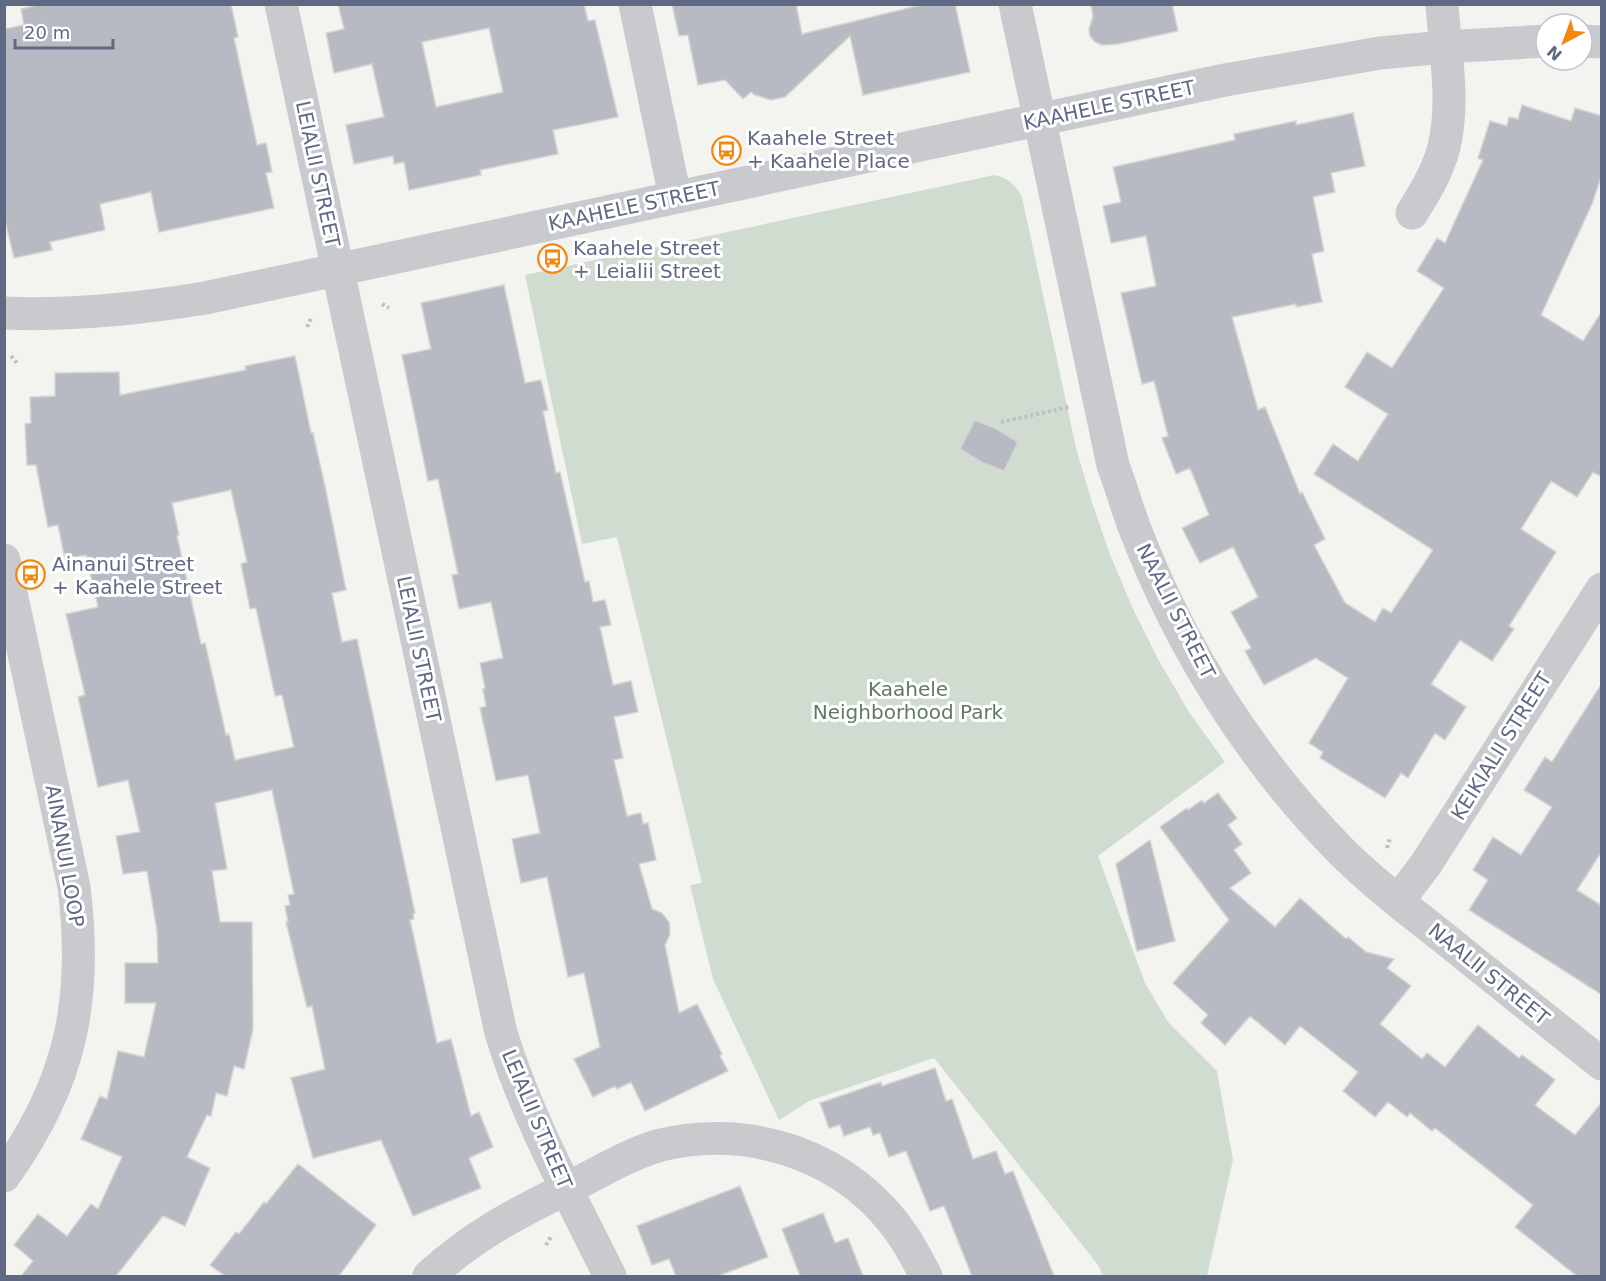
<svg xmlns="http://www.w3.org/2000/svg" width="1606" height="1281" font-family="'DejaVu Sans',sans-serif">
<rect width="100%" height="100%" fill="#f3f4ef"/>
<path fill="#d1dcd0" d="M 995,175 C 1009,179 1015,184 1022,197 L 1076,448 L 1091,499 L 1109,552 L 1133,609 L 1158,659 L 1189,712 L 1225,762 L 1098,856 L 1145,983 L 1168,1022 L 1217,1071 L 1233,1160 L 1207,1276 L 1103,1276 L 1098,1265 L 934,1058 L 809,1101 L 779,1120 L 713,979 L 690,885 L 702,883 L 617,537 L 582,544 L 525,275 Z"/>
<path fill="#b7bac2" stroke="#d4d5d2" stroke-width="1.5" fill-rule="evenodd" d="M 41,4 L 231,4 L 238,37 L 234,38 L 257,145 L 266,143 L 272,172 L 266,173 L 274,208 L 159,232 L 151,192 L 100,204 L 105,230 L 50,242 L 52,250 L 14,258 L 4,216 L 4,29 L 24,25 L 21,9 Z
M 338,4 L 584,4 L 588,21 L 595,20 L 618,117 L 553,130 L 558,154 L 480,170 L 481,175 L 409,190 L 404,162 L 394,164 L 393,156 L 354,164 L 346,125 L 384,117 L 372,64 L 334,73 L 326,33 L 344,29 ZM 489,28 L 503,92 L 436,107 L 422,42 Z
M 672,4 L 796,4 L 802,34 L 925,4 L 955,4 L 970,72 L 863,95 L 850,36 L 785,97 L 771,100 L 755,95 L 751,92 L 743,99 L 725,80 L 698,85 L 688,35 L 679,36 Z
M 1091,4 L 1172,4 L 1178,31 L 1118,44 L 1102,45 L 1095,42 L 1090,36 L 1089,29 L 1093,16 Z
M 1522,105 L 1571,121 L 1575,108 L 1602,116 L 1602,174 L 1592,204 L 1541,315 L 1583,341 L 1602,311 L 1602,477 L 1593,472 L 1577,497 L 1551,481 L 1521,529 L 1556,552 L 1509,626 L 1514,629 L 1492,661 L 1460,640 L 1431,684 L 1466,707 L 1445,740 L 1435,733 L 1408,778 L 1401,773 L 1385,798 L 1320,758 L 1323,752 L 1309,743 L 1348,678 L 1316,658 L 1264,685 L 1245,651 L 1251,648 L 1231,612 L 1258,597 L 1233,547 L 1200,563 L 1182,528 L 1209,515 L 1190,468 L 1176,474 L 1162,438 L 1168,436 L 1154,381 L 1142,384 L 1121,293 L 1156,286 L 1146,236 L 1111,243 L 1103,206 L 1121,202 L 1113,167 L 1235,140 L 1234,134 L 1296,121 L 1296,125 L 1353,113 L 1365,166 L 1331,173 L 1335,192 L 1313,197 L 1324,251 L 1312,254 L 1322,302 L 1296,307 L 1296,304 L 1232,317 L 1258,410 L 1265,407 L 1300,494 L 1302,492 L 1325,539 L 1314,545 L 1345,603 L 1375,622 L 1383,608 L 1391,613 L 1433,550 L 1314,474 L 1333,444 L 1358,461 L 1388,414 L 1345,387 L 1367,352 L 1392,368 L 1444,288 L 1417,271 L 1437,238 L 1445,243 L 1483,160 L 1478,158 L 1490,121 L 1507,126 L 1509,117 L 1518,119 Z
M 504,285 L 525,383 L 541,380 L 548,410 L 543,411 L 556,473 L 560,472 L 585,582 L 589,581 L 593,602 L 605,600 L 611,625 L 600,627 L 613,685 L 631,681 L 638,712 L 614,717 L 623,758 L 614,760 L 627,816 L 641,813 L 643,824 L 648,823 L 656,860 L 639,864 L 652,909 L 662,913 L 669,922 L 670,934 L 665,945 L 679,1013 L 697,1004 L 722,1054 L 720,1056 L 728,1071 L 645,1111 L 631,1082 L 617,1089 L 615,1086 L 593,1097 L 574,1059 L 600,1047 L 584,973 L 568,977 L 547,877 L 521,883 L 512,839 L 540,833 L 528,775 L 496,781 L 480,708 L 486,706 L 483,689 L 485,688 L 480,663 L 503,658 L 491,602 L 459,609 L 452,575 L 458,574 L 438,479 L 428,481 L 402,355 L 431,349 L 421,303 Z
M 295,356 L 311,433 L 313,433 L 326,491 L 346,590 L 332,593 L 342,642 L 357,639 L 415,913 L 413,914 L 414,919 L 410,920 L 437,1043 L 451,1039 L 471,1116 L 479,1112 L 493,1147 L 469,1158 L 481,1188 L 413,1216 L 381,1140 L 313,1158 L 291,1078 L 325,1069 L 312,1006 L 307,1007 L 286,922 L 288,922 L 285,906 L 290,905 L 288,895 L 294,894 L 272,790 L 215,803 L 227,869 L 212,871 L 220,922 L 252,922 L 253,1029 L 244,1069 L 234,1066 L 227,1096 L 216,1093 L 211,1116 L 207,1115 L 187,1157 L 210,1168 L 185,1226 L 163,1216 L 116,1276 L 21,1276 L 33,1261 L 14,1245 L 38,1214 L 67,1236 L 91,1204 L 98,1209 L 122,1157 L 81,1139 L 100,1096 L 107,1099 L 118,1051 L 144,1057 L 156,1003 L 125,1003 L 125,963 L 158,963 L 157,931 L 147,871 L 123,874 L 116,836 L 140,832 L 128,780 L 98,787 L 78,697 L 85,695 L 66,614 L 98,607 L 86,555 L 65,559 L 58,525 L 48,527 L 36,465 L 27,465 L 25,424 L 31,423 L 30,397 L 55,396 L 55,373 L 119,372 L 120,395 L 246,370 L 245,366 ZM 231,490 L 247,562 L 241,564 L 250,609 L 256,608 L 275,696 L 282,695 L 294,747 L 235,760 L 229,734 L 226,735 L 205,643 L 201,644 L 177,536 L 179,535 L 172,503 Z
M 975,420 L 997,429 L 1018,442 L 1004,471 L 981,462 L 960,449 Z
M 1602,683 L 1602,851 L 1577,890 L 1602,906 L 1602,995 L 1469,910 L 1488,880 L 1473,870 L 1493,837 L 1521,855 L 1552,807 L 1524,790 L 1545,757 L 1552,762 Z
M 1218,793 L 1237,818 L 1228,825 L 1242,844 L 1234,850 L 1251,873 L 1230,888 L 1275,927 L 1300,898 L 1346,939 L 1348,937 L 1366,952 L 1394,959 L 1387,968 L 1411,986 L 1380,1024 L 1422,1059 L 1427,1053 L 1445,1067 L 1478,1025 L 1519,1058 L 1522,1055 L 1555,1080 L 1535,1105 L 1575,1135 L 1602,1102 L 1602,1276 L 1577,1276 L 1515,1227 L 1533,1205 L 1435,1128 L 1432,1131 L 1410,1113 L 1407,1117 L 1388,1102 L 1375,1117 L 1343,1091 L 1358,1072 L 1300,1026 L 1285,1045 L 1250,1016 L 1225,1045 L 1201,1023 L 1208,1015 L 1173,983 L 1229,920 L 1160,827 L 1187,808 L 1188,810 L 1202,800 L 1204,803 Z
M 1150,840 L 1175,941 L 1137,951 L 1116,864 Z
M 935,1068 L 946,1101 L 952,1099 L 973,1159 L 996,1151 L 1005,1174 L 1013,1171 L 1054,1276 L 972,1276 L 944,1206 L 930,1211 L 906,1151 L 889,1157 L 880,1133 L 873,1135 L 870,1127 L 844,1136 L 840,1125 L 829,1128 L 820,1103 L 881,1082 L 882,1086 Z
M 298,1164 L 376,1225 L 339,1276 L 225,1276 L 210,1265 L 236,1232 L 239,1234 L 264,1202 L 266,1204 Z
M 740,1186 L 768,1257 L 718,1276 L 676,1276 L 669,1259 L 652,1265 L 637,1226 Z
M 823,1213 L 835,1243 L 848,1238 L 863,1276 L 800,1276 L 782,1229 Z"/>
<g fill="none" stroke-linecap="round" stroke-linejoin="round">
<path stroke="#bebfc2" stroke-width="4" stroke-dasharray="3 3" stroke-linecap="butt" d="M 382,304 L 389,308
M 307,327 L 311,318
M 11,356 L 18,364
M 1001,422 L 1069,407
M 1387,848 L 1390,838
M 546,1245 L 552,1235"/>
<path stroke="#c8cace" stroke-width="33" d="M 281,4 L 501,1033 C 527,1118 571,1197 610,1276
M 635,4 L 675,197
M 1015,4 L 1113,465 C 1121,486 1127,508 1135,529 C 1181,649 1252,761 1342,852 C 1375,885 1413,913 1449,942 C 1500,983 1551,1024 1602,1064
M 1412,213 C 1425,192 1438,171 1444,147 C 1455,101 1445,51 1442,4
M 4,560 L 74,887 C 88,1000 71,1083 4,1176
M 1398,901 L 1426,864 L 1602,589
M 429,1276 C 473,1236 513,1215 566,1189 C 597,1174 628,1154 661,1145 C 752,1123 851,1157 904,1237 C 912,1249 919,1263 926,1276"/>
<path stroke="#c8cace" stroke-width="33" d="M 1582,41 L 1602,42
M 4,313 C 73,316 138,309 205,298 L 1225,80 L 1380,53 L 1445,47 L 1546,41"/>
</g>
<defs>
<symbol id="bus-ring" viewBox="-11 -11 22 22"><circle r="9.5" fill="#fff" stroke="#f4880f" stroke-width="1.5"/><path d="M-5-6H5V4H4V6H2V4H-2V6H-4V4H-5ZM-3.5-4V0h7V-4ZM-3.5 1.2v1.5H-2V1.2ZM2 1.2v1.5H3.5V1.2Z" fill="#f4880f"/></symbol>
</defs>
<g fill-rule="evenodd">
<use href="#bus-ring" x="710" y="134" width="33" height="33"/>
<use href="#bus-ring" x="536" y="242" width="33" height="33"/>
<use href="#bus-ring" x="14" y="558" width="33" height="33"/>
</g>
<g text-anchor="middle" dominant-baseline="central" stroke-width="6" stroke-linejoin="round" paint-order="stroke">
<g font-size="20" fill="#606984" stroke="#fff">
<text transform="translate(1109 105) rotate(-12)">KAAHELE STREET</text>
<text transform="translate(318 174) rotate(78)">LEIALII STREET</text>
<text transform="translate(634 206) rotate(-12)">KAAHELE STREET</text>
<text transform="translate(1176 611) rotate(63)">NAALII STREET</text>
<text transform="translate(419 649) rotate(78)">LEIALII STREET</text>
<text transform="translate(1501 746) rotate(-58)">KEIKIALII STREET</text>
<text transform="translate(65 856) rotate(80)">AINANUI LOOP</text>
<text transform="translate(1489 974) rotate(39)">NAALII STREET</text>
<text transform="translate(537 1119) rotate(67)">LEIALII STREET</text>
</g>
<g font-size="20" fill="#606984" stroke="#fff" text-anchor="start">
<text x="747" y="138">Kaahele Street<tspan x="747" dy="23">+ Kaahele Place</tspan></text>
<text x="573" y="248">Kaahele Street<tspan x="573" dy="23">+ Leialii Street</tspan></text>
<text x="52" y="564">Ainanui Street<tspan x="52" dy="23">+ Kaahele Street</tspan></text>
</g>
<g font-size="20" fill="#607a62" stroke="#fff">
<text x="908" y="689">Kaahele<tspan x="908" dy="23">Neighborhood Park</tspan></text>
</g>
</g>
<rect width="1606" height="1281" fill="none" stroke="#606984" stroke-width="12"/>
<g transform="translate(1564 42) rotate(221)"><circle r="28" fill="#ffffff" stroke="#bfc3ce" stroke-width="1.5"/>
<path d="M0-4.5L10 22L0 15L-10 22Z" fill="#f4880f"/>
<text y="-9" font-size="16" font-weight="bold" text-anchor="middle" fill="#606984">N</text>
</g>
<path d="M15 39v9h98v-9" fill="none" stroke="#606984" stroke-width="3"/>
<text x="24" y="39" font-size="18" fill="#606984" stroke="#ffffff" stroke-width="4.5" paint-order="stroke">20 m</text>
</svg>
